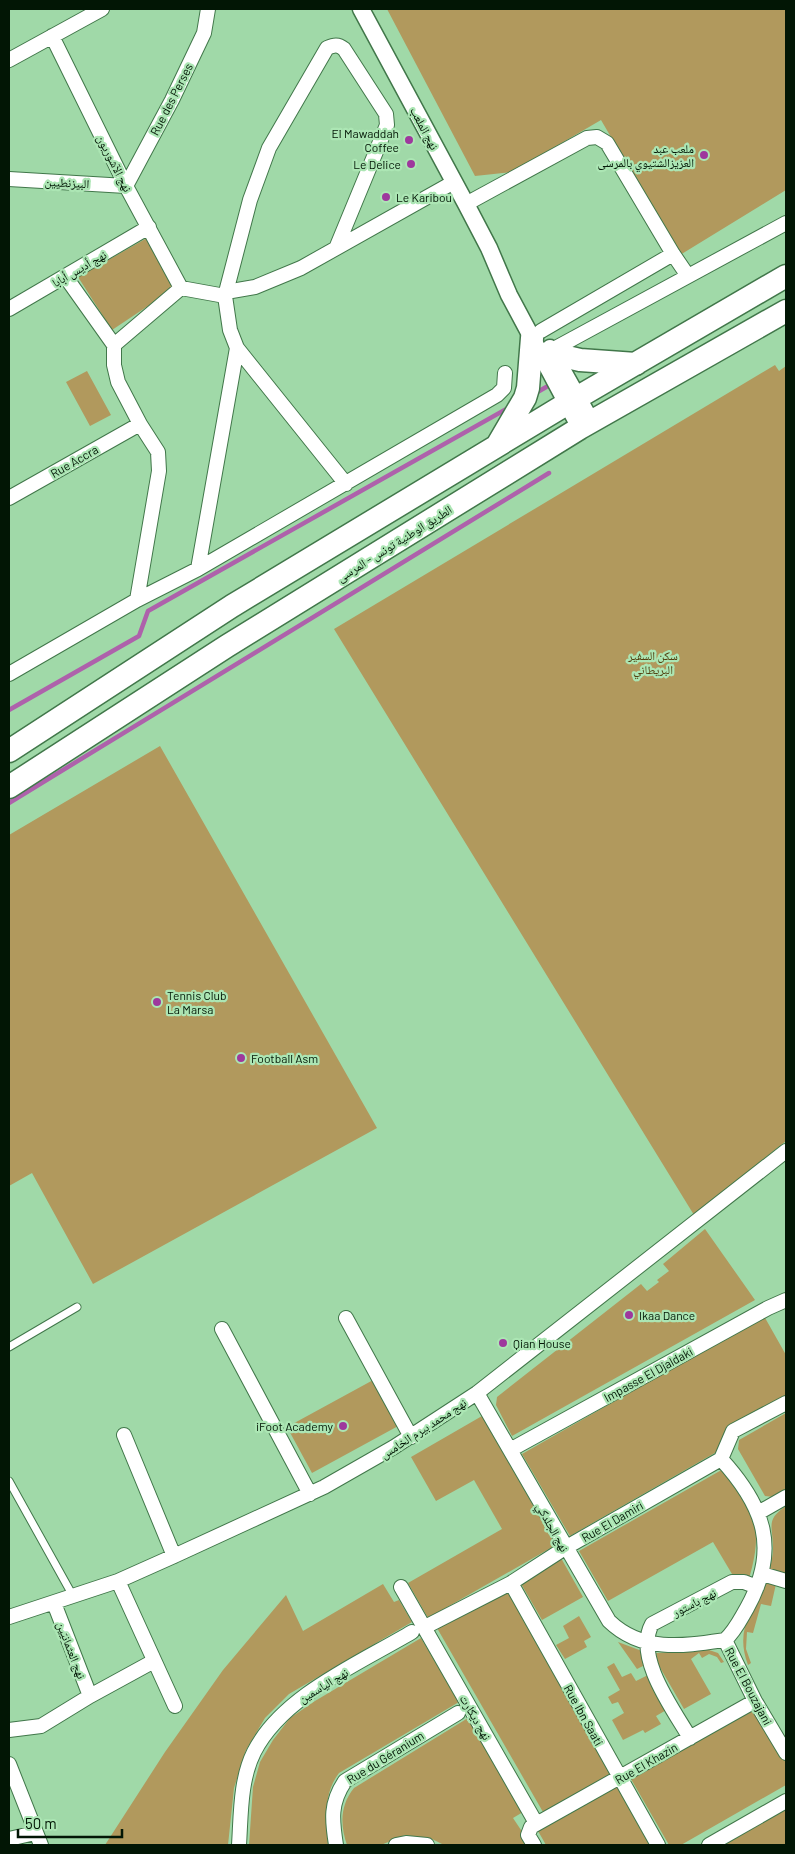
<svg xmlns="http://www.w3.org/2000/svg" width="795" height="1854" font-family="Barlow,'Noto Naskh Arabic',sans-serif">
<rect width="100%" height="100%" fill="#a0d9a8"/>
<path fill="#b1995d" d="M 387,9 L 786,9 L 786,190 L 680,255 L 601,120 L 512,172 L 475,176 Z
M 147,238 L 175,288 L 112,330 L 78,277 Z
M 775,365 L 779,371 L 786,366 L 786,1141 L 694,1215 L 334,629 Z
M 87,371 L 111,415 L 90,426 L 66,382 Z
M 160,746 L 377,1128 L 93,1284 L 32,1173 L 9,1186 L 9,835 Z
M 705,1229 L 755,1300 L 512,1436 L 496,1405 L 497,1397 L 641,1284 L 647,1291 L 659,1282 L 657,1280 L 669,1271 L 663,1264 Z
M 764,1316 L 786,1355 L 786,1395 L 729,1428 L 720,1450 L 570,1536 L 522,1454 Z
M 375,1379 L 400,1425 L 312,1473 L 287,1427 Z
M 786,1413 L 786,1490 L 774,1497 L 765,1496 L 738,1449 L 739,1440 Z
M 482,1416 L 556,1545 L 428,1618 L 408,1583 L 502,1529 L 474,1480 L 436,1501 L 411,1457 Z
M 725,1468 C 752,1515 765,1523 749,1579 L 732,1574 L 713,1542 L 608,1601 L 579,1551 Z
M 786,1506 L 786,1575 L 769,1572 C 771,1564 773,1556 773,1548 C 773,1526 765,1520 786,1506 Z
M 561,1558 L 583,1597 L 542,1620 L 520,1582 Z
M 766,1582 L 776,1584 L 771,1606 L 761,1604 L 753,1633 L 747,1632 L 746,1649 L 751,1663 L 748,1665 C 735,1630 751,1613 766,1582 Z
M 383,1584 L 394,1602 L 399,1600 L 412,1622 L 289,1694 L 265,1718 L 246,1750 L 234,1788 L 228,1845 L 105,1845 L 165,1752 L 223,1670 L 286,1595 L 303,1631 Z
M 507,1588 L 613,1773 L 543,1812 L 437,1628 Z
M 579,1616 L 591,1637 L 584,1641 L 587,1647 L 565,1659 L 556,1645 L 569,1638 L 563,1626 Z
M 421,1638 L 459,1702 L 339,1773 C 323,1794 326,1820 328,1845 L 249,1845 L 253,1787 L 260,1762 L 273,1740 L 290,1718 L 315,1701 Z
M 618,1642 L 642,1651 L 643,1666 L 637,1669 Z
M 709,1650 L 718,1653 L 724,1662 L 721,1663 L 717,1657 L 709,1654 L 702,1658 L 699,1653 L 691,1659 L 711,1694 L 684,1709 L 658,1664 L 656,1653 Z
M 614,1663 L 622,1677 L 631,1673 L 636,1681 L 648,1675 L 668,1709 L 656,1716 L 661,1724 L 645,1733 L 643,1730 L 623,1740 L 612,1720 L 624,1713 L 618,1702 L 612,1704 L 608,1697 L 620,1690 L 607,1667 Z
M 755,1708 L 786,1763 L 786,1785 L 681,1845 L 669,1845 L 631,1779 Z
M 468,1718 L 523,1812 L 513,1818 L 531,1845 L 444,1845 L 432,1839 L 405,1835 L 381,1845 L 347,1845 C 340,1825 340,1805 354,1788 Z
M 618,1785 L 652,1845 L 546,1845 L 538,1831 Z
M 786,1806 L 786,1845 L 717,1845 Z"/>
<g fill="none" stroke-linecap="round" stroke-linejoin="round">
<path stroke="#ae61ab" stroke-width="4.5" d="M 534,394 L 548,386
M 9,710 L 139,636 L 148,611 L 510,407
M 9,803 L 549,473"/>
<defs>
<path id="service" d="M 9,1347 L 77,1307
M 9,1481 L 73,1596"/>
<path id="minor" d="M 52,36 L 126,186 L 181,288
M 9,60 L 102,9
M 9,179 L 126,186 L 172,100 L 204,33 L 208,9
M 466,204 L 587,138 L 597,137 L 607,143 L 673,254 L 688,276
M 337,246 L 387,125 L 386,114 L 344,49 C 338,44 334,45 327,48 L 269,148 L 250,200 L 225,296 L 230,330 L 237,348 L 346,484
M 65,276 L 114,345 L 114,365 L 118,382 L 140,424 L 158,452 L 159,471 L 137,600
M 226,292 L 255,287 L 301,268 L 454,182
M 9,309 L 149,227
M 541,331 L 673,254
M 114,345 L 181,288 L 225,296
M 552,350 L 786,223
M 9,498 L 140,424
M 198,569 L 237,348
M 9,674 L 137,600 L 198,569 L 497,395 L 504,388 L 505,373
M 346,1318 L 411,1437
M 222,1329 L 310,1494
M 477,1393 L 609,1621 C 642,1653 684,1646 725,1640
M 124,1435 L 174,1556
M 510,1450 L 768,1308 L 786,1300
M 721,1459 C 764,1506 780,1549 747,1608 C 740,1620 735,1631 725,1640
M 758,1513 L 786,1497
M 762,1574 L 786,1581
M 118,1581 L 175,1706
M 511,1583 L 658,1845
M 401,1587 L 536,1823
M 54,1603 L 90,1696
M 9,1617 L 118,1581 L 174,1556 L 324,1487 L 394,1447 L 477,1393 L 786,1151
M 425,1627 L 511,1583 L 565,1548 L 721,1459 L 733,1431 L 786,1403
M 725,1640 L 755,1701 L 786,1753
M 9,1730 L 41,1726 L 90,1696 L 154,1661
M 690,1738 C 673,1709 634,1657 652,1624 L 732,1582 L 744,1582 L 757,1587
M 9,1764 L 41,1845
M 9,1839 L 35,1833
M 239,1845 C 241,1815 240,1780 254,1752 C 282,1696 360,1663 412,1632
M 336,1845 C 332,1820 330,1803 345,1781 L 458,1713
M 396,1845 L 406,1843 L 427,1845
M 534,1845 L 528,1835 L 531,1827 L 755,1701
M 709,1845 L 786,1801"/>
<path id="tertiary" d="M 361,9 L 466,204 L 489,248 L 509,295 L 580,428
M 550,348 L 591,421"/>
<path id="trunk" d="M 554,354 L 580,360 L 636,364
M 498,444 L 525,398 L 528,388 L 532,338
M 9,751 L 232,606 L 568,403 L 786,276
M 9,787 L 227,646 L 580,428 L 786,311"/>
</defs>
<use href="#service" stroke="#41774a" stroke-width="9"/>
<use href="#minor" stroke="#41774a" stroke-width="16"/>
<use href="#tertiary" stroke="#41774a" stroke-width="19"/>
<use href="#trunk" stroke="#41774a" stroke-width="25"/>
<use href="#service" stroke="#fff" stroke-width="7"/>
<use href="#minor" stroke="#fff" stroke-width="14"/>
<use href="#tertiary" stroke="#fff" stroke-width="16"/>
<use href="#trunk" stroke="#fff" stroke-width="22"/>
</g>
<g fill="#9e389d" stroke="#ace6b4" stroke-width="2">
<circle cx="409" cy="140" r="5"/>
<circle cx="704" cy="155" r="5"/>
<circle cx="411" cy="164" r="5"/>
<circle cx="386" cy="197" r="5"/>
<circle cx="157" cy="1002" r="5"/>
<circle cx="241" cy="1058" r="5"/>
<circle cx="629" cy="1315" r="5"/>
<circle cx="503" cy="1343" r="5"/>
<circle cx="343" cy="1426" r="5"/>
</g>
<g text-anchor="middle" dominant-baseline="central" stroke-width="4.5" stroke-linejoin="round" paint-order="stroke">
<g font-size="12" fill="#021605" stroke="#ace6b4">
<text transform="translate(171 99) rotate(-63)">Rue des Perses</text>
<text transform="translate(425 128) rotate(62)">نهج الملعب</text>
<text transform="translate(115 163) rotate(63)">نهج الآشوريون</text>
<text transform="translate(67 182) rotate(3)">البيزنطيين</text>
<text transform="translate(79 268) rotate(-30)">نهج أديس أبابا</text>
<text transform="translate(74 461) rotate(-30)">Rue Accra</text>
<text transform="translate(394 543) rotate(-32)">الطريق الوطنية تونس - المرسى</text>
<text transform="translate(648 1374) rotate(-29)">Impasse El Djaldaki</text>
<text transform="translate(423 1428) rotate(-33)">نهج محمد بيرم الخامس</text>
<text transform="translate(612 1521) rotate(-30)">Rue El Damiri</text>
<text transform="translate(553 1527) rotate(61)">نهج الجلدكي</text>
<text transform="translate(694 1602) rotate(-27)">نهج باستور</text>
<text transform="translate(72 1650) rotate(69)">نهج العثمانيّين</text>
<text transform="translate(323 1685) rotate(-31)">نهج الياسمين</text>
<text transform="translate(749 1686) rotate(62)">Rue El Bouzajani</text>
<text transform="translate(584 1715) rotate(61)">Rue Ibn Saati</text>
<text transform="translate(476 1717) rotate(60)">نهج ديكارت</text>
<text transform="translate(385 1757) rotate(-32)">Rue du Géranium</text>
<text transform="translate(646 1763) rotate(-30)">Rue El Khazin</text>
</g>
<g font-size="12" fill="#021605" stroke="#ace6b4" text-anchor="start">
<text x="399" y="133" text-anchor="end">El Mawaddah<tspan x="399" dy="14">Coffee</tspan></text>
<text x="694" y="148" text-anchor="end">ملعب عبد<tspan x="694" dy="14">العزيزالشتيوي بالمرسى</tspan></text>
<text x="401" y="164" text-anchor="end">Le Delice</text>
<text x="396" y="197">Le Karibou</text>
<text x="167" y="995">Tennis Club<tspan x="167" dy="14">La Marsa</tspan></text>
<text x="251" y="1058">Football Asm</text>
<text x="639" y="1315">Ikaa Dance</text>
<text x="513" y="1343">Qian House</text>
<text x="333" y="1426" text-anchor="end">iFoot Academy</text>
</g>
<g font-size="12" fill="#503e0e" stroke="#ace6b4">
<text x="653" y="655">سكن السفير<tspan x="653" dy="14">البريطاني</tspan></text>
</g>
</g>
<rect width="795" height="1854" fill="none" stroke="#021605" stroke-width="20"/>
<path d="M18 1829v8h104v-8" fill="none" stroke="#021605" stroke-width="2.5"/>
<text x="25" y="1829" font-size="15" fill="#021605" stroke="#ace6b4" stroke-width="4" paint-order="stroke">50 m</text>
</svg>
